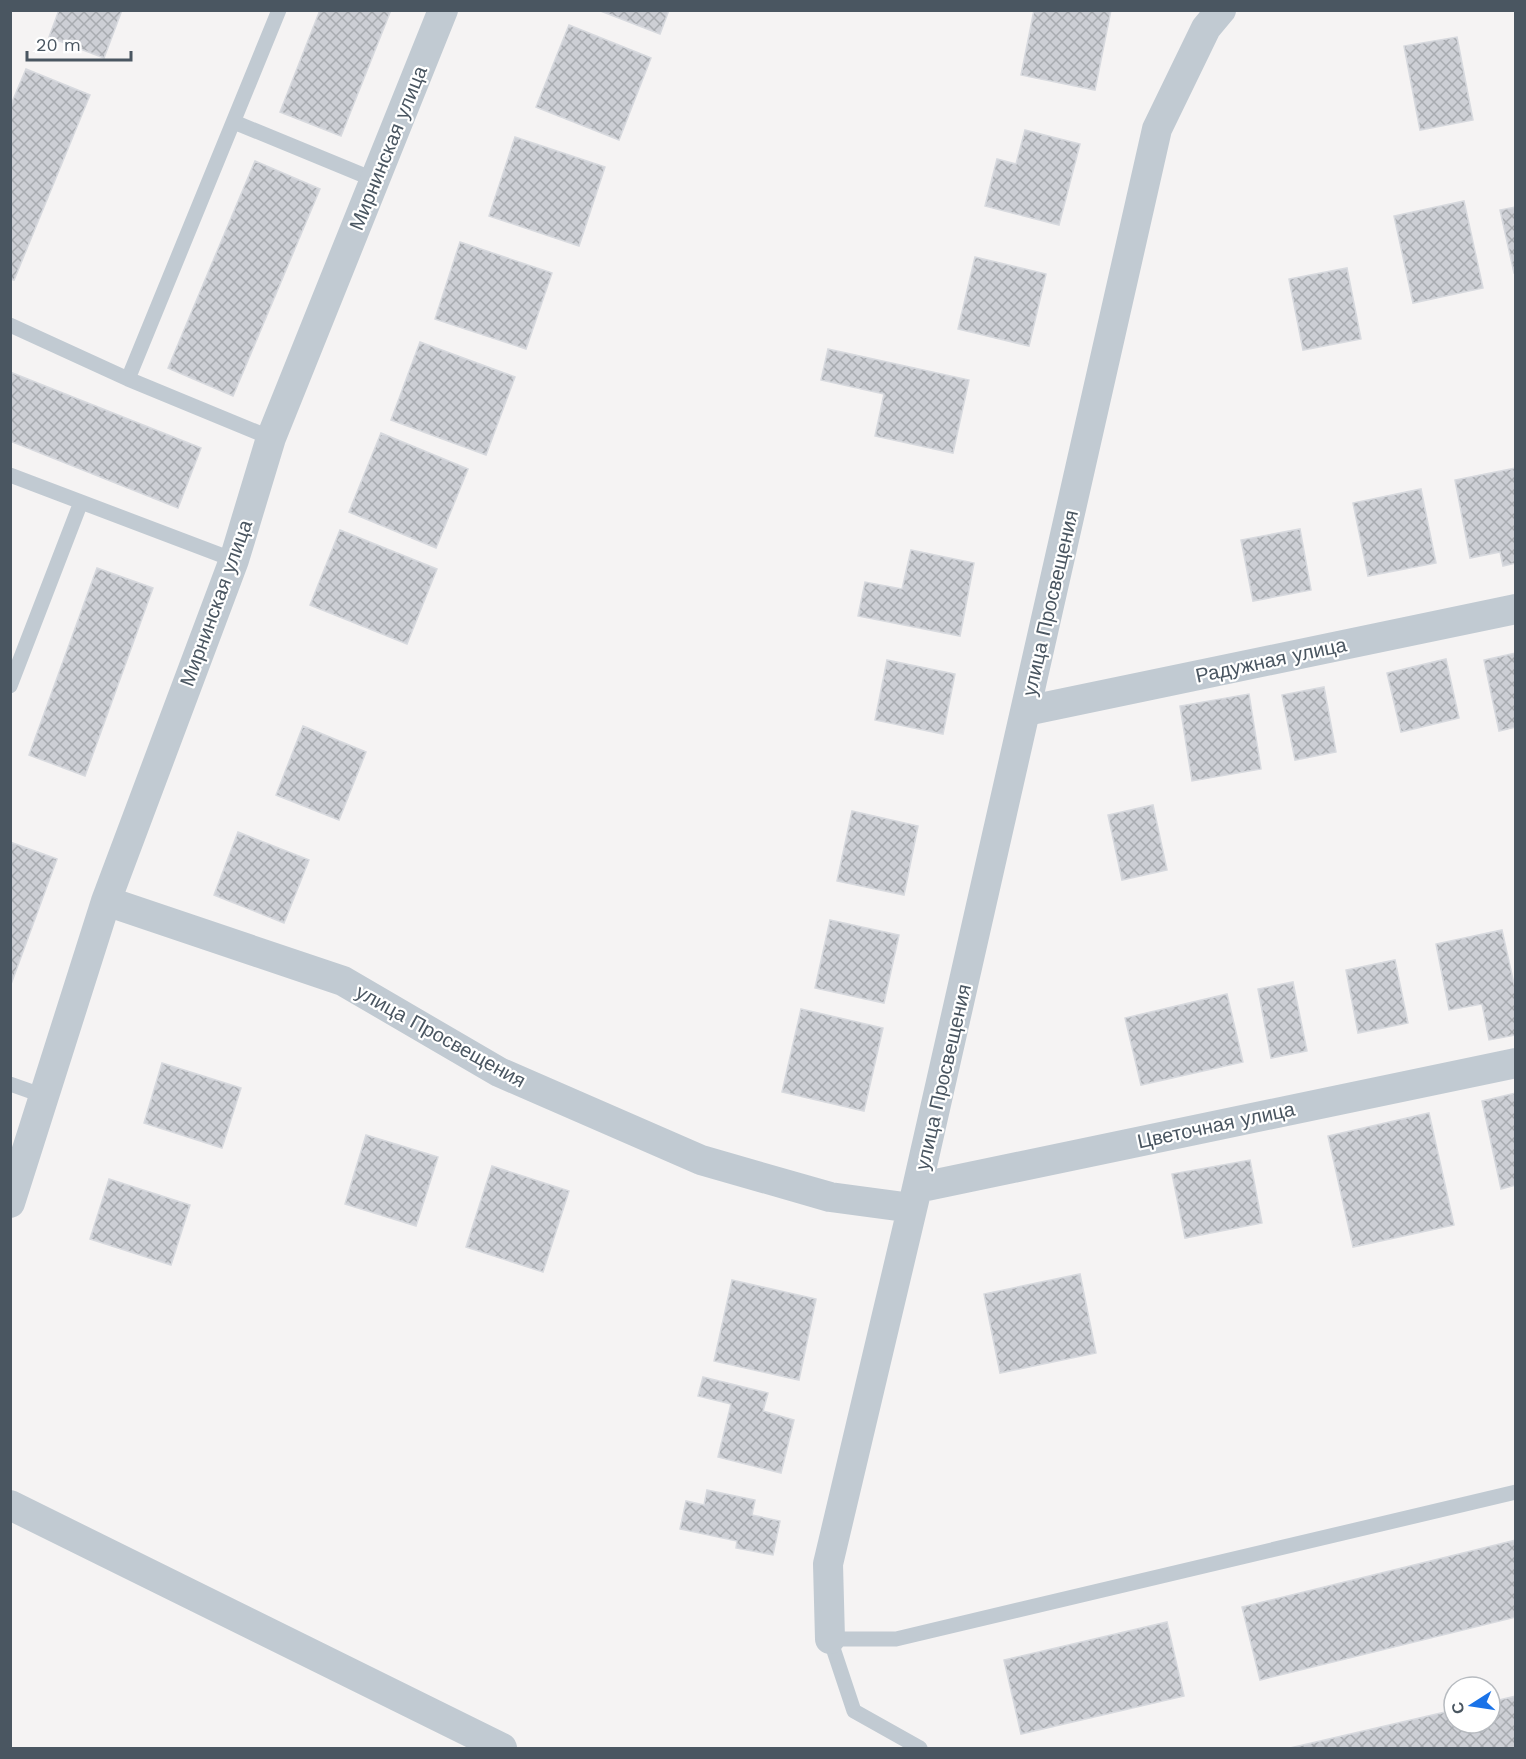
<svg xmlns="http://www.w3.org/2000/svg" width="1526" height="1759" font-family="'Work Sans',sans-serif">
<defs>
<pattern id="building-cross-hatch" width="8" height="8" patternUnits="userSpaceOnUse" patternTransform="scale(1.5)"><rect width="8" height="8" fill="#cdcfd5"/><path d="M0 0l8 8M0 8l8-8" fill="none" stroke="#a8abb0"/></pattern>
</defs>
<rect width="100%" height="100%" fill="#f5f3f3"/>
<path fill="url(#building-cross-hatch)" stroke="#d7d9de" stroke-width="1.5" d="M 59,10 L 122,10 L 104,58 L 49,37 Z
M 320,10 L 391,10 L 341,136 L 280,112 Z
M 598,10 L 669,10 L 660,34 Z
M 1034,10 L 1111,10 L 1095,90 L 1021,75 Z
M 569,25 L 651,58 L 619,140 L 536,107 Z
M 1457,37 L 1473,120 L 1420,130 L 1404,46 Z
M 26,69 L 90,95 L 14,280 L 10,279 L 10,107 Z
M 1025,130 L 1080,144 L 1059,225 L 985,206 L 997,159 L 1016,164 Z
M 515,137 L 605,167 L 579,246 L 489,216 Z
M 255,161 L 320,189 L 233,396 L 168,368 Z
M 1464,201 L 1483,288 L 1413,303 L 1394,216 Z
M 1516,207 L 1516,272 L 1514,273 L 1500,210 Z
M 460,242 L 552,273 L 526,349 L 435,319 Z
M 975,257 L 1046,274 L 1029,346 L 958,329 Z
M 1347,268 L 1361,339 L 1303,350 L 1289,279 Z
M 420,342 L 515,377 L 486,455 L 391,420 Z
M 828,349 L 969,380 L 953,453 L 875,436 L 884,394 L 821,380 Z
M 10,372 L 201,448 L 178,508 L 10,441 Z
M 381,433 L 468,469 L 436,548 L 349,512 Z
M 1516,468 L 1516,563 L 1503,566 L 1500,552 L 1470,558 L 1455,480 Z
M 1421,489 L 1436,563 L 1368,576 L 1353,503 Z
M 1300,529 L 1311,590 L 1253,601 L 1241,540 Z
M 340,530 L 437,569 L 407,644 L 310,605 Z
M 911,550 L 974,563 L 960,636 L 858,616 L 865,582 L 902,589 Z
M 97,568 L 153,588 L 85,776 L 29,755 Z
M 1516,653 L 1516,727 L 1499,731 L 1484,660 Z
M 1446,659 L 1459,718 L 1401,732 L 1387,673 Z
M 887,660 L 955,674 L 943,734 L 875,720 Z
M 1324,687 L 1336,752 L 1295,760 L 1282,695 Z
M 1249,694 L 1261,769 L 1192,781 L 1180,706 Z
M 303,726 L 366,752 L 339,820 L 276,795 Z
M 1153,805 L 1167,870 L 1122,880 L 1108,815 Z
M 852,811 L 918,826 L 904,895 L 837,881 Z
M 238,832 L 309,860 L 284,923 L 214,895 Z
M 10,842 L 57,859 L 10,987 Z
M 830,920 L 899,935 L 884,1003 L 815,988 Z
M 1502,930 L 1516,993 L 1516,1035 L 1489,1040 L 1482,1004 L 1449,1010 L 1436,944 Z
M 1395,960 L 1408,1023 L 1358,1033 L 1346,970 Z
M 1293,982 L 1307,1051 L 1271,1058 L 1258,989 Z
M 1227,994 L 1243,1062 L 1141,1085 L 1125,1018 Z
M 801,1009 L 883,1028 L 864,1111 L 782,1092 Z
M 162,1063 L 241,1088 L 222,1148 L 144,1123 Z
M 1516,1093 L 1516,1185 L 1501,1189 L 1482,1101 Z
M 1429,1113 L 1454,1225 L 1353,1247 L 1328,1136 Z
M 366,1135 L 438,1157 L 416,1226 L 345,1204 Z
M 1250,1160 L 1262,1223 L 1185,1238 L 1172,1174 Z
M 492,1166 L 569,1191 L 543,1272 L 466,1247 Z
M 109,1179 L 190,1205 L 171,1265 L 90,1239 Z
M 1080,1274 L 1096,1353 L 1000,1373 L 984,1294 Z
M 732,1280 L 816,1299 L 799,1380 L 714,1361 Z
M 703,1377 L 768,1393 L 763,1411 L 794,1420 L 781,1473 L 718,1457 L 731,1404 L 698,1396 Z
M 707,1490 L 755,1500 L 752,1515 L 780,1521 L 773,1555 L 736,1548 L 737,1541 L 680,1529 L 686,1501 L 704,1505 Z
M 1516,1540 L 1516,1617 L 1260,1680 L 1242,1607 Z
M 1167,1622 L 1184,1696 L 1021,1734 L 1004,1660 Z
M 1516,1696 L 1516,1748 L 1290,1748 L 1454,1710 L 1454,1723 L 1490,1723 L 1490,1702 Z"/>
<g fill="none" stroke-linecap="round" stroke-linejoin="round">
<path stroke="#c1cad2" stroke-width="15" d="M 234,122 L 375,180
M 10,325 L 128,379 L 271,438
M 128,379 L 279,10
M 10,475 L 234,560
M 10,686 L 81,502
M 10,1084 L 44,1096
M 920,1748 L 854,1711 L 830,1639 L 896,1639 L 1516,1492"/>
<path stroke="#c1cad2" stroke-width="30" d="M 1026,711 L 1516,609
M 106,901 L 343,981 L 499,1072 L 701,1160 L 830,1197 L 912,1208
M 917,1188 L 1516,1063
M 10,1203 L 106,901 L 234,560 L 271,438 L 443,10
M 10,1505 L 502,1748
M 830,1639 L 828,1564 L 917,1188 L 1157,129 L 1206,28 L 1221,10"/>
</g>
<g text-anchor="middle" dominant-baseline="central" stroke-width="4.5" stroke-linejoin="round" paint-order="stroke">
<g font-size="20" fill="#4a5661" stroke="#fff">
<text transform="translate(388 148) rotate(-68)">Мирнинская улица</text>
<text transform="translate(216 603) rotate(-70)">Мирнинская улица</text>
<text transform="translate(1050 603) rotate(-77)">улица Просвещения</text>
<text transform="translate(1271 660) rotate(-12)">Радужная улица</text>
<text transform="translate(441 1036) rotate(29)">улица Просвещения</text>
<text transform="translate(943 1077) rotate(-77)">улица Просвещения</text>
<text transform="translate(1216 1125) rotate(-12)">Цветочная улица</text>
</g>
</g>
<rect width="1526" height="1759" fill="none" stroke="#4a5661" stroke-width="24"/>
<g transform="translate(1472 1705) rotate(258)"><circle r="28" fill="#ffffff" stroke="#b7bbc0" stroke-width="1.5"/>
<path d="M0-4.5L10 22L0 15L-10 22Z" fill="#1a73e8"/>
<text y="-9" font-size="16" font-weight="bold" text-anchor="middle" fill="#4a5661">С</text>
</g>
<path d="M27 51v9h104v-9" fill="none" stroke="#4a5661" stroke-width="3"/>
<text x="36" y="51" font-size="18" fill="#4a5661" stroke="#ffffff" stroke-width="4.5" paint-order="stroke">20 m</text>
</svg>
